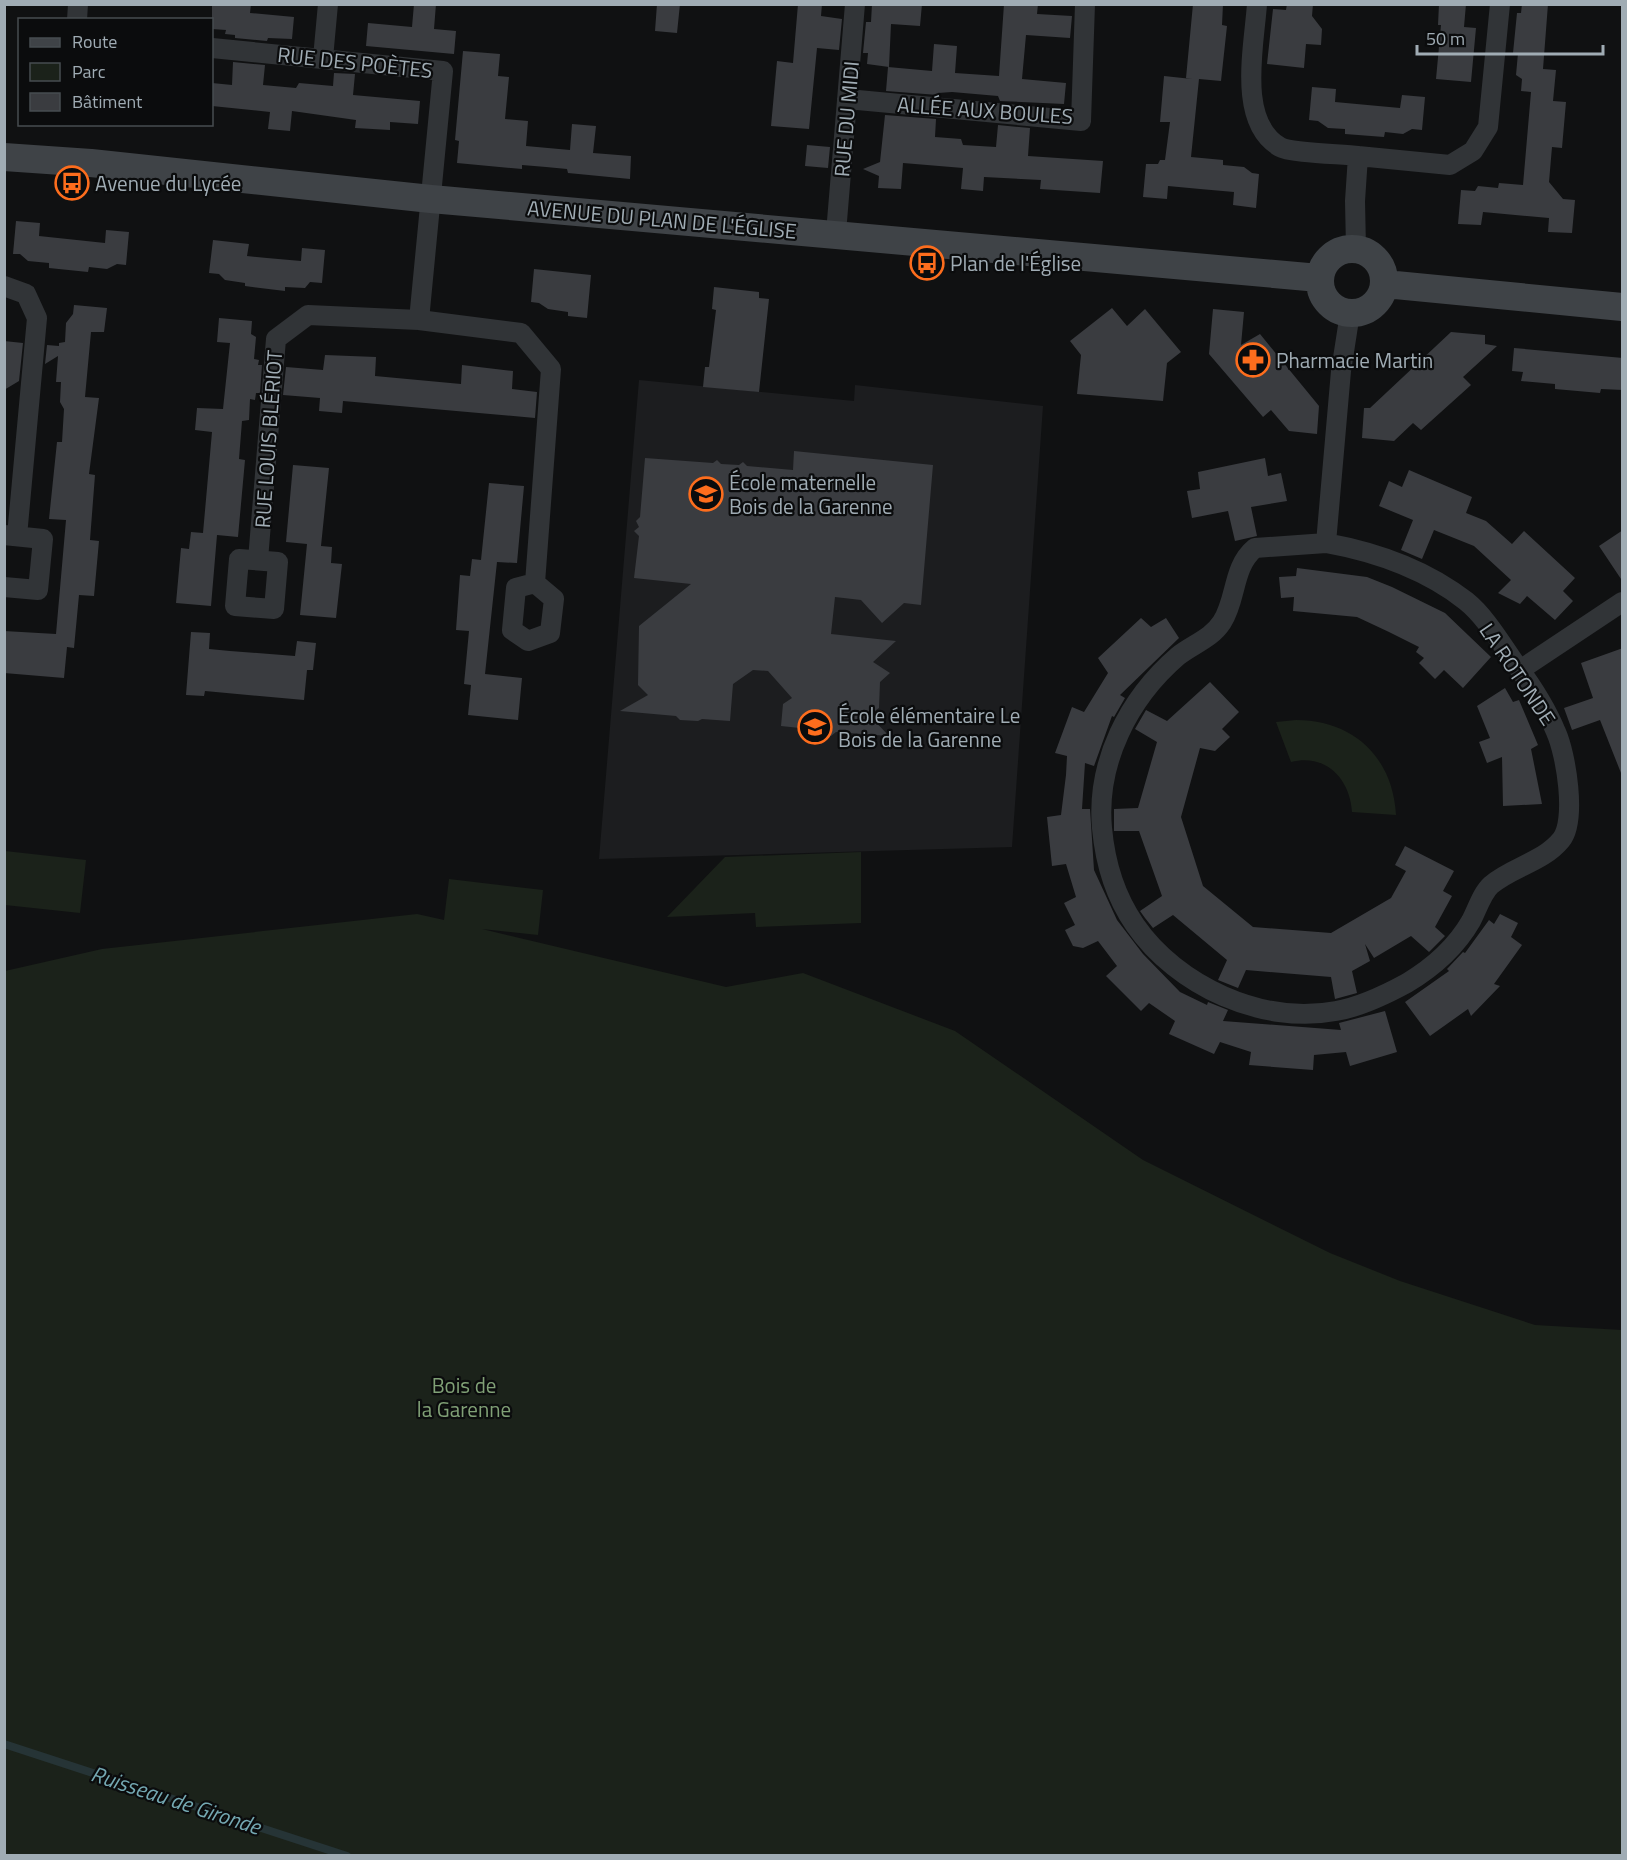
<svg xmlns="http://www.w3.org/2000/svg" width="1627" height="1860" font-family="'Titillium Web',sans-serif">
<rect width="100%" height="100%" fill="#101112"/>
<path fill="#1c1d1f" d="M 639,380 L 854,401 L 855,385 L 1043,406 L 1012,847 L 599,859 Z"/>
<path fill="#1b221a" d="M 1296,720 C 1354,720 1393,758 1396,815 L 1352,812 C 1350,779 1326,753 1291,762 L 1276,722 Z
M 5,851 L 86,860 L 80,913 L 5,905 Z
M 861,852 L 861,923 L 756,927 L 755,913 L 667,917 L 725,857 Z
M 449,879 L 543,890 L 538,935 L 482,929 L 726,987 L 803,973 L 955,1031 L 1143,1160 L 1330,1253 L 1400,1281 L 1535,1325 L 1622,1330 L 1622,1855 L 5,1855 L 5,971 L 102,949 L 417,914 L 444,920 Z"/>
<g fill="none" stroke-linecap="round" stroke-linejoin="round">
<path stroke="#263436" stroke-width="8" d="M 4,1744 L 347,1856"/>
</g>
<path fill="#3a3c40" d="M 212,4 L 251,4 L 250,13 L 294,17 L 292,39 L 268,38 L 267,41 L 235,38 L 235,35 L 225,34 L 226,30 L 212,29 Z
M 414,4 L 436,4 L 434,29 L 456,31 L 454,54 L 366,46 L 368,23 L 412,27 Z
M 657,4 L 680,4 L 677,33 L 655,31 Z
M 798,4 L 822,4 L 821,16 L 842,19 L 839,50 L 817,48 L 809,129 L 771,126 L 777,61 L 793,63 Z
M 872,4 L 922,4 L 920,26 L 891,24 L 889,67 L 867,64 L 868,53 L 863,53 L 866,22 L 871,22 Z
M 1004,4 L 1038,4 L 1037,14 L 1072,16 L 1070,38 L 1026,35 L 1022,79 L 1066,83 L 1064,104 L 1000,101 L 998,96 L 952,92 L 938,93 L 938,95 L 886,91 L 888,67 L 932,71 L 934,44 L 957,46 L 955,73 L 999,76 Z
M 1193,4 L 1223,4 L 1222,25 L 1227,26 L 1221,81 L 1199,79 L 1191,157 L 1223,160 L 1223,165 L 1244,167 L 1252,173 L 1259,174 L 1256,208 L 1233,205 L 1234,192 L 1200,189 L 1168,186 L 1167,199 L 1143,197 L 1146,164 L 1158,164 L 1160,160 L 1165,160 L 1170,122 L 1160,122 L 1164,76 L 1192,79 L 1186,78 Z
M 1287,4 L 1313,4 L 1312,16 L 1322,29 L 1321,45 L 1306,44 L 1304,68 L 1267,64 L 1273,9 L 1286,10 Z
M 1439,4 L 1466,4 L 1464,27 L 1476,28 L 1471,82 L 1436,79 L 1441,25 L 1438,25 Z
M 1522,4 L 1548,4 L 1543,69 L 1556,70 L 1553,101 L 1566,102 L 1562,148 L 1552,147 L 1549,182 L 1563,199 L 1575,200 L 1572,233 L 1548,232 L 1549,218 L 1483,212 L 1481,225 L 1458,224 L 1461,190 L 1475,191 L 1478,186 L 1498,188 L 1499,183 L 1523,185 L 1531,92 L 1521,91 L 1522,79 L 1516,75 L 1518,53 L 1513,53 L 1517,13 L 1521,13 Z
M 463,51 L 500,54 L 498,76 L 509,77 L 505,119 L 528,121 L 526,146 L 570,150 L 572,124 L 596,126 L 593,153 L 631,156 L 630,179 L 568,173 L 567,169 L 546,167 L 522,165 L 522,169 L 457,163 L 459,141 L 455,140 Z
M 233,62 L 265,65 L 263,85 L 296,88 L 299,83 L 333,86 L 334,73 L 355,74 L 353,95 L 420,101 L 418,124 L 390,122 L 390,130 L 355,128 L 356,120 L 292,111 L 290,131 L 268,129 L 270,112 L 212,106 L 212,83 L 232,85 Z
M 1312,87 L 1336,89 L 1335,102 L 1400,108 L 1402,95 L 1425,97 L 1422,130 L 1412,129 L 1403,134 L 1385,132 L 1384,137 L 1345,134 L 1345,129 L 1328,128 L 1318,121 L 1309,120 Z
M 885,115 L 936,119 L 935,137 L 961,139 L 963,145 L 996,147 L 998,125 L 1030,128 L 1028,156 L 1103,161 L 1100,193 L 1040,189 L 1041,180 L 984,177 L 983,191 L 961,189 L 963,168 L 903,163 L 901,189 L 878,188 L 879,176 L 863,169 L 880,162 Z
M 807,145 L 830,147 L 828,168 L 805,166 Z
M 16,221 L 40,223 L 39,236 L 105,243 L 106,230 L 129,232 L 126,265 L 117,264 L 107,269 L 89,267 L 88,272 L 49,268 L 49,263 L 28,261 L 20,254 L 13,254 Z
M 213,240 L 249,244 L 247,256 L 267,258 L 301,261 L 302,248 L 325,250 L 322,283 L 310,282 L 305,288 L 285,287 L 285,291 L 245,286 L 245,283 L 225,280 L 219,274 L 209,273 Z
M 534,269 L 591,275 L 587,318 L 568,316 L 568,312 L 548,309 L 539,303 L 531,302 Z
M 714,287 L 759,292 L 759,298 L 769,299 L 759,392 L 703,387 L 705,367 L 709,367 L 716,310 L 712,309 Z
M 74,305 L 107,308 L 104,332 L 91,332 L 85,397 L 99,398 L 89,474 L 95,475 L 90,540 L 99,541 L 94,596 L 79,595 L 74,648 L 67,647 L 64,678 L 4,673 L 4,631 L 56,634 L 66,520 L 49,519 L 57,442 L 62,442 L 64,409 L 60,402 L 61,382 L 56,382 L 58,356 L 45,364 L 47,345 L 59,346 L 59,343 L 65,342 L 66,323 L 73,314 Z
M 1112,308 L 1127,326 L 1145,309 L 1181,352 L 1167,363 L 1163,401 L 1077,394 L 1081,355 L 1070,341 Z
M 1213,309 L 1244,312 L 1241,345 L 1260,334 L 1319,406 L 1317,434 L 1289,431 L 1271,410 L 1263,417 L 1209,354 Z
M 219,318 L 252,321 L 251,334 L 256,337 L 254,359 L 259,360 L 258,365 L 262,365 L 260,393 L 256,393 L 255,400 L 250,399 L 249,420 L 242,421 L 239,459 L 245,460 L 238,537 L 217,535 L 211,606 L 176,603 L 181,548 L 189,549 L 191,532 L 203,533 L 212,432 L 195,430 L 197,408 L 223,409 L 230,343 L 217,342 Z
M 1451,332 L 1485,335 L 1485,344 L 1497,346 L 1463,377 L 1471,385 L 1421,430 L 1413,423 L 1394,441 L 1362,438 L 1364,408 L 1370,408 Z
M 4,341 L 23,343 L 19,381 L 4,390 Z
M 1514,348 L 1623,358 L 1623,390 L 1601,389 L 1600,393 L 1555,389 L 1555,384 L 1521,381 L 1523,372 L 1512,371 Z
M 325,355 L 376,357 L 375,376 L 461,384 L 462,365 L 513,371 L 512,389 L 537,392 L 535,418 L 343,401 L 342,413 L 319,411 L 320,398 L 283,395 L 286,367 L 323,370 Z
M 794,451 L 933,465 L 921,605 L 904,603 L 882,623 L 861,600 L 835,597 L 831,634 L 896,641 L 873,662 L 890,673 L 880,682 L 879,708 L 869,715 L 889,736 L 836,732 L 831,736 L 812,732 L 809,729 L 781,726 L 783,704 L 792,698 L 768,671 L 753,670 L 733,684 L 730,721 L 702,719 L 698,721 L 680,720 L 676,716 L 620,711 L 648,695 L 638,685 L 639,626 L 691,584 L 634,578 L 639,536 L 634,531 L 639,527 L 636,521 L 640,517 L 645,458 L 713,463 L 717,460 L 721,464 L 739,465 L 743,462 L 747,466 L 793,470 Z
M 1265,458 L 1268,476 L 1281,473 L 1287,501 L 1251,507 L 1257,536 L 1235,541 L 1228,511 L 1192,518 L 1187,491 L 1200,489 L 1198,472 Z
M 293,465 L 329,468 L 321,546 L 332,547 L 331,563 L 342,564 L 336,618 L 300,615 L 307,544 L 286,542 Z
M 1409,470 L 1472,497 L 1466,513 L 1486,521 L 1512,544 L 1524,531 L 1575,578 L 1563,591 L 1573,601 L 1555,620 L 1527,596 L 1520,604 L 1498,593 L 1511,580 L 1474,546 L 1434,530 L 1422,559 L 1401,550 L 1413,520 L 1379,506 L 1389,481 L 1402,487 Z
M 489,483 L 524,486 L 517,563 L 497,562 L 485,674 L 522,678 L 518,720 L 468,715 L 471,685 L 464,684 L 469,631 L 456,630 L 460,575 L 470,576 L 472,559 L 481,560 Z
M 1623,530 L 1623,582 L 1599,546 Z
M 1297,568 L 1367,577 L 1392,587 L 1445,613 L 1491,657 L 1463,688 L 1444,670 L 1435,679 L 1419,663 L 1424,658 L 1416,652 L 1419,647 L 1389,632 L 1357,617 L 1293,611 L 1294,597 L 1281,598 L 1279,577 L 1296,576 Z
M 1141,618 L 1151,627 L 1166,618 L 1179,638 L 1120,695 L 1125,698 L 1114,717 L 1112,716 L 1094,766 L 1085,763 L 1082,809 L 1090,809 L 1094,870 L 1117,920 L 1143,954 L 1180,992 L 1207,1005 L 1208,1002 L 1228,1010 L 1223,1021 L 1341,1030 L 1339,1023 L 1385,1011 L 1397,1052 L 1350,1066 L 1346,1052 L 1314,1055 L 1313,1070 L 1249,1065 L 1251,1052 L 1220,1042 L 1214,1054 L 1169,1034 L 1175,1021 L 1149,1003 L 1141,1011 L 1106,976 L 1117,966 L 1098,941 L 1083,948 L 1073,946 L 1065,930 L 1075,925 L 1064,903 L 1076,897 L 1066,864 L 1052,866 L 1047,817 L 1061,815 L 1066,775 L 1067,756 L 1055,753 L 1072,707 L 1084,712 L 1108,673 L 1098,658 Z
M 191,632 L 210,633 L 209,649 L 230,651 L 295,656 L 297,641 L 316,643 L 313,670 L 307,670 L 304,700 L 205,691 L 204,696 L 186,695 Z
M 1623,648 L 1623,773 L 1621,773 L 1600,720 L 1572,730 L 1564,708 L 1593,698 L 1581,663 Z
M 1210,682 L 1239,712 L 1222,729 L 1230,737 L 1215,751 L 1200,748 L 1181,817 L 1203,886 L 1253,927 L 1331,933 L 1391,898 L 1406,871 L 1395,865 L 1405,846 L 1454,871 L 1443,891 L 1452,896 L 1435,927 L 1445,936 L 1429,952 L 1411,936 L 1374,958 L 1365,944 L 1370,961 L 1352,971 L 1357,993 L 1335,999 L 1331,977 L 1246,970 L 1238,988 L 1218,980 L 1227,960 L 1173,915 L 1153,928 L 1145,918 L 1140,911 L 1162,896 L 1139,831 L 1114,831 L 1114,809 L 1138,808 L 1157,742 L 1135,729 L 1146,710 L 1167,721 Z
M 1505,688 L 1513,702 L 1519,700 L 1538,745 L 1531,749 L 1542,804 L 1503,806 L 1502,757 L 1487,763 L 1479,742 L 1490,738 L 1477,706 Z
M 1500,914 L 1518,923 L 1511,937 L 1522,945 L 1494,984 L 1500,986 L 1471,1016 L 1468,1009 L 1430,1036 L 1405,1002 L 1449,971 L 1447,969 L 1463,952 L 1465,953 L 1489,920 L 1494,924 Z"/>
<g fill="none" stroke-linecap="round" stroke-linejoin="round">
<path stroke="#313437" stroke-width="20" d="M 1257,4 C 1254,47 1237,122 1280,147 C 1290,153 1343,154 1358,156
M 77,20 L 78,4
M 212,48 L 443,71 L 419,320 L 308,315 L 276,339 L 258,560
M 323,58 L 328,4
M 847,99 L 1081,121 L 1085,4
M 836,233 L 855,4
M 1356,248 L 1355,201 L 1358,156 L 1450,165 L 1473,151 L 1488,127 L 1500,4
M 4,286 L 26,294 L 37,318 L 17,536
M 419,320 L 521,333 L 551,369 L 535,583 L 516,588 L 512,630 L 528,641 L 550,633 L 554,599 L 535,583
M 4,535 L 43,539 L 38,590 L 4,587
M 1326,543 C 1376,552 1425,569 1466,601 C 1486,617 1502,645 1517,666 C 1532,686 1547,710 1556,732 C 1566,754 1577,821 1561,840 C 1543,862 1512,867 1491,885 C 1482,893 1477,910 1471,921 C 1456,947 1432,968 1407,983 C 1385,995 1360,1007 1336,1011 C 1262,1025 1177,986 1135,925 C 1115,896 1105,862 1102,828 C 1096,762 1129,698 1178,656 C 1193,644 1211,639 1222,622 C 1237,599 1232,567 1255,548 Z
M 1326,543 L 1341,371 L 1350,313
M 239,559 L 278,562 L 274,609 L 235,606 Z
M 1520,670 L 1622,602"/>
<path stroke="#3f4347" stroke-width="28" d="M 4,157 L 91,163 L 431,199 L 1319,278
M1320 281a32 32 0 1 1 64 0a32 32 0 1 1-64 0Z
M 1385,284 L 1622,307"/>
</g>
<defs>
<symbol id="bus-ring" viewBox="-11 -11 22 22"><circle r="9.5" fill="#0b0c0d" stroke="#fd6d1d" stroke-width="1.5"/><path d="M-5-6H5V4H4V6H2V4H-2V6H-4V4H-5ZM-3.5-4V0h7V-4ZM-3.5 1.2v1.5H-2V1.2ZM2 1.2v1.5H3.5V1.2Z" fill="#fd6d1d"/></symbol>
<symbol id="pharmacy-ring" viewBox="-11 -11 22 22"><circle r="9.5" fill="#0b0c0d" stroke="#fd6d1d" stroke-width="1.5"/><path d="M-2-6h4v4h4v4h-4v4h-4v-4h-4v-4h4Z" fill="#fd6d1d"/></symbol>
<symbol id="school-ring" viewBox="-11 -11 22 22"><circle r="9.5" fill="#0b0c0d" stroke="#fd6d1d" stroke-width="1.5"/><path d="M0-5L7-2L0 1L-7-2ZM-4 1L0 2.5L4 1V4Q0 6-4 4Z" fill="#fd6d1d"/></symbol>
</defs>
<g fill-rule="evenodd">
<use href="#bus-ring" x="53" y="164" width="38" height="38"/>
<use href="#bus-ring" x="908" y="244" width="38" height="38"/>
<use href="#pharmacy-ring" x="1234" y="341" width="38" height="38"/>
<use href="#school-ring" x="687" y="475" width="38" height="38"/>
<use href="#school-ring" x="796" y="708" width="38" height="38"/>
</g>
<g text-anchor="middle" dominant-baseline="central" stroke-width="4.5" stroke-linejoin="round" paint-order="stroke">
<g font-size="21" fill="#a0acb4" stroke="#0b0c0d">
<text transform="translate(355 62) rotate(6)">RUE DES POÈTES</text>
<text transform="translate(985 110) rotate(4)">ALLÉE AUX BOULES</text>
<text transform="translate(846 119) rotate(-85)">RUE DU MIDI</text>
<text transform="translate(662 219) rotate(5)">AVENUE DU PLAN DE L'ÉGLISE</text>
<text transform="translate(268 439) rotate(-86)">RUE LOUIS BLÉRIOT</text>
<text transform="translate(1518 674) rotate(56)">LA ROTONDE</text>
</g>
<g font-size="21" fill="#a0acb4" stroke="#0b0c0d" text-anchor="start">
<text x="95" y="183">Avenue du Lycée</text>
<text x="950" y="263">Plan de l'Église</text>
<text x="1276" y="360">Pharmacie Martin</text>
<text x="729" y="482">École maternelle<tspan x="729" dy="24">Bois de la Garenne</tspan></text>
<text x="838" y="715">École élémentaire Le<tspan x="838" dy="24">Bois de la Garenne</tspan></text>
</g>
<g font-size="21" fill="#80a076" stroke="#0b0c0d">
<text x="464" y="1385">Bois de<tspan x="464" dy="24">la Garenne</tspan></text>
</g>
<g font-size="22" font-style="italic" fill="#74a8b2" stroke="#0b0c0d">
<text transform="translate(176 1800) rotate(18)">Ruisseau de Gironde</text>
</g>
</g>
<rect width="1627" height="1860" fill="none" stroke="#a0acb4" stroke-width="12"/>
<rect x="18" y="18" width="195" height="108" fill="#0b0c0d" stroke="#474c50" stroke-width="1.5"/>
<rect x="30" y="38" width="30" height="9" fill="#3f4347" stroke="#474c50" stroke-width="1.5"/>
<text x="72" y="48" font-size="18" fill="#a0acb4">Route</text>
<rect x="30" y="63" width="30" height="18" fill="#1b221a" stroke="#474c50" stroke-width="1.5"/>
<text x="72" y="78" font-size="18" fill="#a0acb4">Parc</text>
<rect x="30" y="93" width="30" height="18" fill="#3a3c40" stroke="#474c50" stroke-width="1.5"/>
<text x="72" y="108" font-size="18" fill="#a0acb4">Bâtiment</text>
<path d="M1417 45v9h186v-9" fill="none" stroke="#a0acb4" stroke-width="3"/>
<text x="1426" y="45" font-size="18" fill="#a0acb4" stroke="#0b0c0d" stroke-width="4.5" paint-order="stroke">50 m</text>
</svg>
